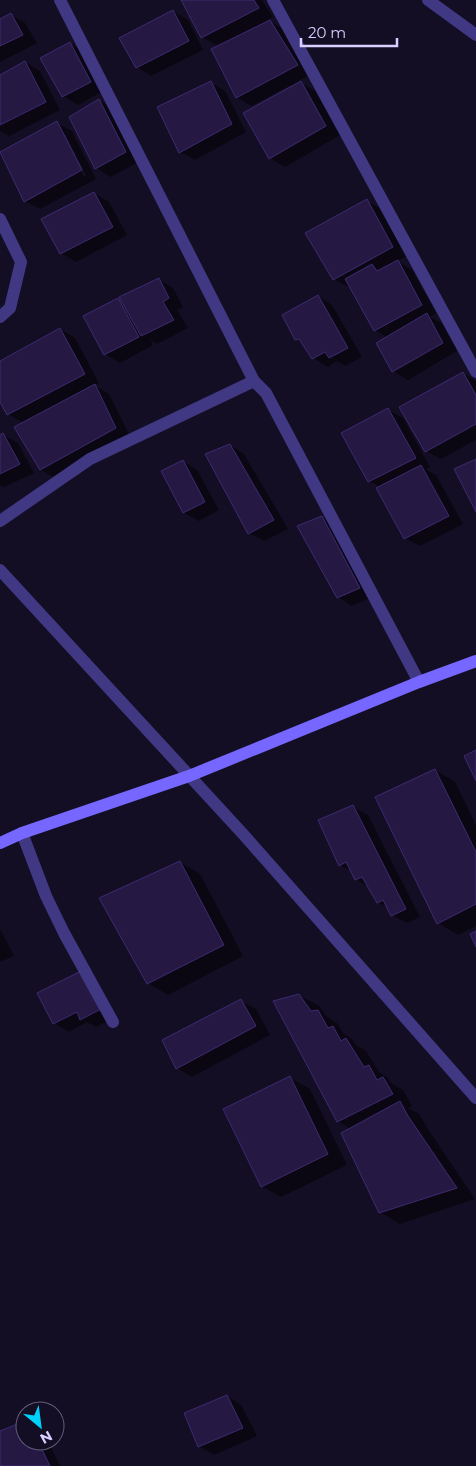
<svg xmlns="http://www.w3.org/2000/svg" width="476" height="1466" font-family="Montserrat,sans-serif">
<rect width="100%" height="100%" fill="#130e23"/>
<path fill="#0007" fill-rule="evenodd" d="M 183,0 L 262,0 L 273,17 L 267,20 L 285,30 L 312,74 L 298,81 L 315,91 L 340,135 L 285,167 L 270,158 L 292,87 L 291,85 L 251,106 L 236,97 L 219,47 L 202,37 Z
M 173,11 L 188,20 L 203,50 L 151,76 L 137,67 Z
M 11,15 L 25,23 L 37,43 L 0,62 L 0,20 Z
M 70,43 L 85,52 L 105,90 L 78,105 L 63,96 Z
M 25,62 L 40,71 L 60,110 L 9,136 L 0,131 L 0,76 Z
M 210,82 L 225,91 L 246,132 L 195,160 L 180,152 Z
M 99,100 L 114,109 L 140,161 L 111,177 L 96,168 Z
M 57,123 L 72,131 L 96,179 L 40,209 L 25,201 ZM 62,134 L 65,134 L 86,175 L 84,177 Z
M 94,193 L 109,202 L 127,235 L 76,262 L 61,253 Z
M 367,201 L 382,209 L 407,256 L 397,261 L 412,270 L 436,313 L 430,317 L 442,323 L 457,351 L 408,380 L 393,371 L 378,343 L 388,338 L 375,330 L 350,286 L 348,287 L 334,279 Z
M 159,280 L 173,288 L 183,307 L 177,310 L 188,328 L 157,344 L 150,339 L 153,345 L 120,363 L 105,354 L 84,317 L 117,300 L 125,304 Z
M 318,296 L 332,305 L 362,357 L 345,366 L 337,361 L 328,367 L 313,358 L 304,344 L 296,339 Z
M 60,329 L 75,338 L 99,383 L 94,385 L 109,394 L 130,436 L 55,478 L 40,469 L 24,423 L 8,414 L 0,399 L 0,362 Z
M 463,373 L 476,381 L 476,440 L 441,459 L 426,451 Z
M 388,410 L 403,418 L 430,467 L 425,469 L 436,475 L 463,524 L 420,546 L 405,538 L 380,487 L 369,481 Z
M 3,435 L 18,443 L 34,473 L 4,487 L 0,485 L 0,436 Z
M 230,445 L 244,454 L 288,529 L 264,541 L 249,533 Z
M 182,461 L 197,470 L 219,510 L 199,521 L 184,513 L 162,472 Z
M 322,518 L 336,526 L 374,596 L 352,606 L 338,597 Z
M 435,770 L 455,782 L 476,825 L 476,926 L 458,935 L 438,923 Z
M 353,807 L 368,815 L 420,917 L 407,923 L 392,915 L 389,908 L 378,902 L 370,888 L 356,879 L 352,872 L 340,865 Z
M 180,862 L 200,874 L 243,956 L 168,995 L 148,983 Z
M 0,929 L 14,956 L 0,962 Z
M 81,972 L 115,1017 L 96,1027 L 87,1022 L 69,1032 L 54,1023 Z
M 299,995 L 319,1006 L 326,1016 L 337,1023 L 343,1033 L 352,1039 L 356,1045 L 366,1051 L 379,1072 L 388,1078 L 391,1083 L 403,1090 L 412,1106 L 408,1108 L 419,1114 L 428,1129 L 475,1199 L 400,1224 L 380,1212 L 351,1129 L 338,1121 Z
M 241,1001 L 256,1009 L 270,1035 L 192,1077 L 177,1068 Z
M 290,1078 L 310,1089 L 347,1165 L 281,1197 L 261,1186 Z
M 227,1396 L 241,1405 L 257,1436 L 214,1455 L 199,1446 Z
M 25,1422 L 25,1441 L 48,1441 L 60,1466 L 0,1466 L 0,1433 Z"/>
<path fill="#251944" stroke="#3d2b71" d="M 181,0 L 254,0 L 259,8 L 201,38 Z
M 173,10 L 189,41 L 136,68 L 119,38 Z
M 11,13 L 23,35 L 0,46 L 0,19 Z
M 270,20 L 298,65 L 236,98 L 211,49 Z
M 70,42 L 91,82 L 62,97 L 40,58 Z
M 25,61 L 46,102 L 0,125 L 0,75 Z
M 211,81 L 232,124 L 179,153 L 157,107 Z
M 301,81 L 326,126 L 269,159 L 243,113 Z
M 99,99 L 126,152 L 95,169 L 69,117 Z
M 57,121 L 82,170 L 24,202 L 0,152 Z
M 94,192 L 113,227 L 60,254 L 41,219 Z
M 367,199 L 393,247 L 333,280 L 305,233 Z
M 398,260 L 422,305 L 374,331 L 345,279 L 372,264 L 377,271 Z
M 159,278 L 169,298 L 163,302 L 174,320 L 141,336 L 119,297 Z
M 318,295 L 348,348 L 329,358 L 325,352 L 312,359 L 299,339 L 295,340 L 282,315 Z
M 118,298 L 139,337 L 104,355 L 83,316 Z
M 427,313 L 443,343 L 392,372 L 376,343 Z
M 60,328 L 85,374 L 7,415 L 0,402 L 0,361 Z
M 463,372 L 476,395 L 476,424 L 425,452 L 399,407 Z
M 95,384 L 116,428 L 40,470 L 14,427 Z
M 388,408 L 416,458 L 368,482 L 341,433 Z
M 3,433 L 20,464 L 0,474 L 0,435 Z
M 230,444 L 274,520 L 248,534 L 205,454 Z
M 476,459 L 476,512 L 454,469 Z
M 183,460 L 205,502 L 183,513 L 161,471 Z
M 421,465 L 449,516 L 404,539 L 376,488 Z
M 322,516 L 360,588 L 337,598 L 297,526 Z
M 476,750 L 476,781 L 464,756 Z
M 435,769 L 476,852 L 476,904 L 437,924 L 375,797 Z
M 353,805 L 406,909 L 391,916 L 383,900 L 377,903 L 362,877 L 355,880 L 346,862 L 339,866 L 318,820 Z
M 180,861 L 224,945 L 147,984 L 99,898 Z
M 476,931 L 476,947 L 470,934 Z
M 81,971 L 101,1009 L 80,1020 L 77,1012 L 53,1024 L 37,993 Z
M 299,994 L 311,1011 L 318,1010 L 328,1028 L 333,1026 L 341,1041 L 346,1038 L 364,1067 L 369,1065 L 377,1080 L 383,1077 L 393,1094 L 337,1122 L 273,1001 Z
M 241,999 L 256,1026 L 176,1069 L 162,1040 Z
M 290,1076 L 328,1154 L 261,1187 L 223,1109 Z
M 400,1101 L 408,1116 L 457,1188 L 379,1213 L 341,1133 Z
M 227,1395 L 243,1428 L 198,1447 L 184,1413 Z
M 25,1421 L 25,1441 L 38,1441 L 50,1466 L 0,1466 L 0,1431 Z"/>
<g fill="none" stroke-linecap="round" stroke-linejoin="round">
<path stroke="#403883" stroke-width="12" d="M 60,0 L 254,381 L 266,393 L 419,682
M 273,0 L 476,372
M 428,0 L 476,35
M 0,219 L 21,262 L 10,308 L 0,317
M 0,521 L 90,459 L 254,381
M 0,570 L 243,834 L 476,1098
M 22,833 L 46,896 L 64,933 L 113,1022"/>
<path stroke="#7567ff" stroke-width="12" d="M 0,843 L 22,833 L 189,776 L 419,682 L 476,661"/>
</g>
<g transform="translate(40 1426) rotate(151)"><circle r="24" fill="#130e23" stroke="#625c7b"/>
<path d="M0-4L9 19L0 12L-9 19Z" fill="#00d1fb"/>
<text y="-8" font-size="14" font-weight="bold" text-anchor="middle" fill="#d8d0ff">N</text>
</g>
<path d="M301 38v8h96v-8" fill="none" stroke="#d8d0ff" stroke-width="2.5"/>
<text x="308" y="38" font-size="15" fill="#d8d0ff" stroke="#130e23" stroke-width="4" paint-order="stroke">20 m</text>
</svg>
